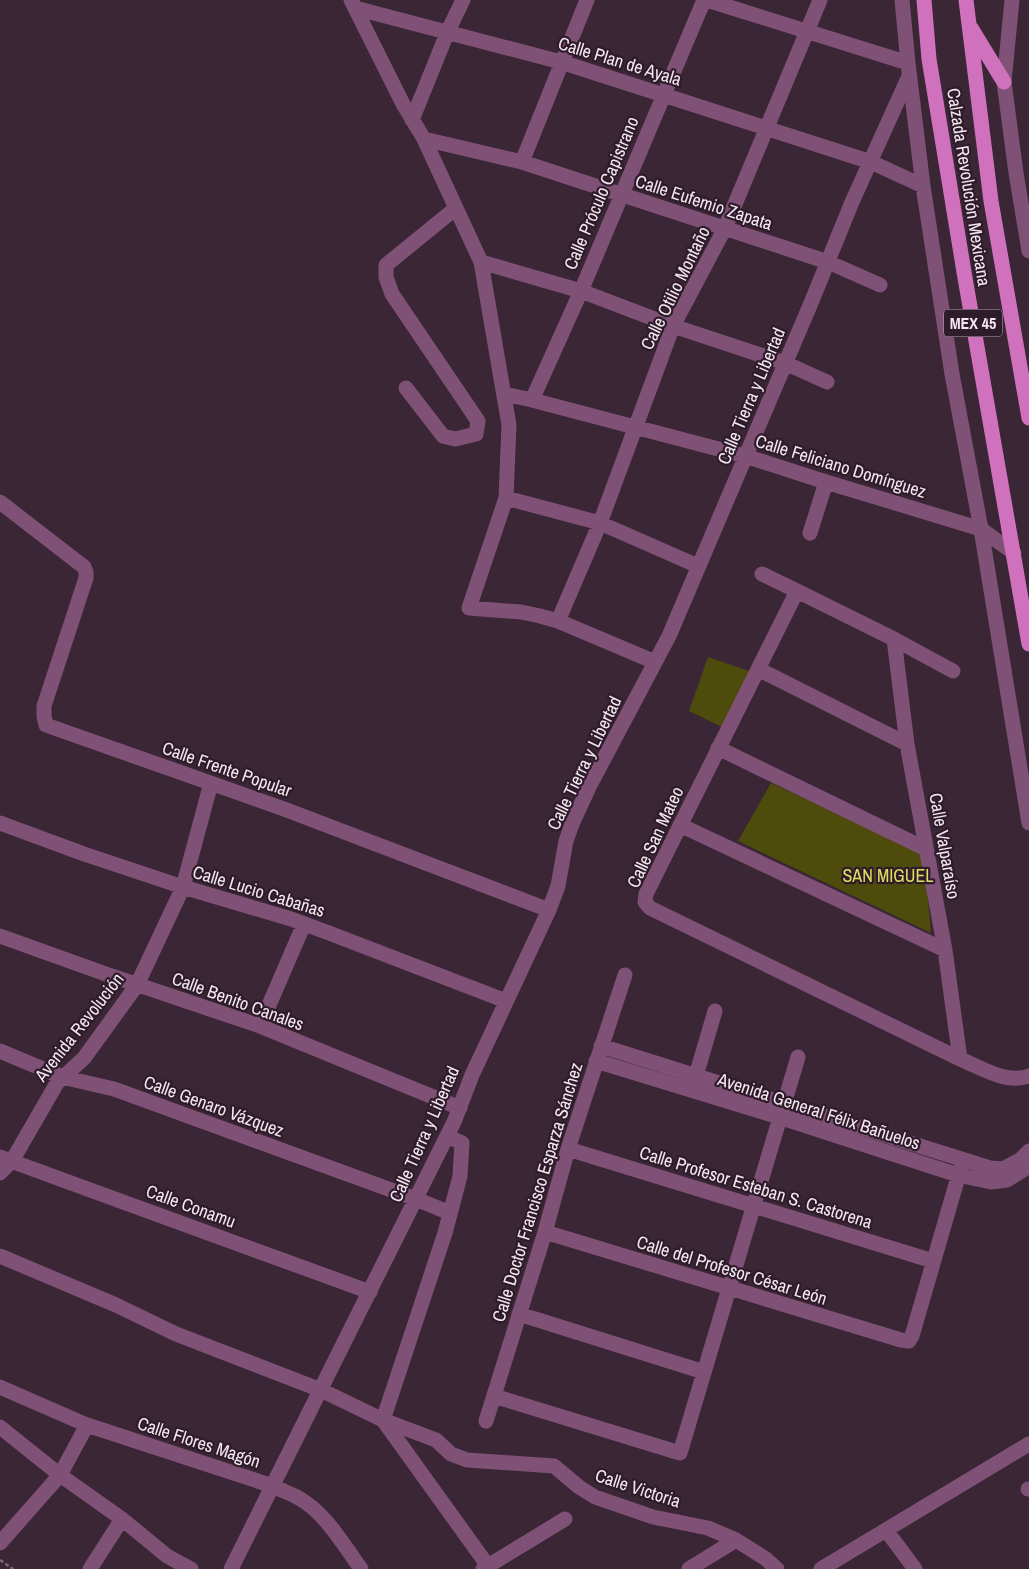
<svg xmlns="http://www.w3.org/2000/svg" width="1029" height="1569" font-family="'Archivo Narrow',sans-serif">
<rect width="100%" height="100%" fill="#3a2635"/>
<path fill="#4d4c0c" d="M 708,657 L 752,672 L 722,727 L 689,711 Z
M 771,783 L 924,854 L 931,933 L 738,841 Z"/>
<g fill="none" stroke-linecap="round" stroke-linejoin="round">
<path stroke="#7b6977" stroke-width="2.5" stroke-dasharray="4 2.5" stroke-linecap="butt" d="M 0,1560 L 13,1569"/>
<path stroke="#805176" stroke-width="15" d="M 351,0 L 403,104 L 424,139 L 481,262 L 509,425 L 506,498 L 469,608 L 521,612 L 540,616 L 558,621 L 655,662
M 707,0 L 908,63
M 902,0 L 908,63 L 923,186 L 952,374 L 981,529 L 1029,823
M 1012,0 L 1004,82 L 1016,173 L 1029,251
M 355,8 L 561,62 L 871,162 L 923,186
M 412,120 L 448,31 L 463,0
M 424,139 L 522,162 L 828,262 L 880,285
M 522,162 L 587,0
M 481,262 L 581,291 L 673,326 L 785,363 L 827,382
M 406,388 L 443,436 L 455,439 L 476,434 L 478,421 L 392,294 L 386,277 L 386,265 L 456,208
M 504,394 L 532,400 L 745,456 L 826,482 L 981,529 L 1014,553
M 532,400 L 581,291 L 704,0
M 506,498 L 600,523 L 698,566
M 0,502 L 84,567 L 86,572 L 86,578 L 44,706 L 44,716 L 46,725 L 284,809 L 549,910
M 810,533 L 826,482
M 762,574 L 797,591
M 558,621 L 600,523 L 673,326 L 725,228 L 820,0
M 894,639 L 907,744 L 945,950 L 960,1059
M 758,669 L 907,744
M 953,671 L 894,639 L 797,591 L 646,894 L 645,902 L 650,908 L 960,1059 C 982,1068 1005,1084 1029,1076
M 718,748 L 926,849
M 0,823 L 84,854 L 183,887 L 291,919 L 329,933 L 506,1001
M 680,825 L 945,950
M 0,936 L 103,973 L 260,1026 L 460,1108
M 260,1026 L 304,924
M 601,1046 L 990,1168 L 1003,1169 L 1020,1160 L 1029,1151
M 0,1051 L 62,1077 L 114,1089 L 416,1199 L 450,1213
M 596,1061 L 779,1117 L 958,1175 L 991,1182 L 1007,1180 L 1029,1166
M 693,1086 L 715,1011
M 447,1136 L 462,1143 L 460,1176 L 445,1233 L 383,1420 L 488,1566
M 568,1149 L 933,1261
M 0,1157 L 370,1292
M 0,1173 L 12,1161 L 57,1083 L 84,1058 L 137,985 L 183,887 L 211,783
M 545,1232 L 901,1340 L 909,1341 L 912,1336 L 963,1160
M 0,1256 L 116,1305 L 176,1334 L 321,1390 L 383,1420 L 436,1440 L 451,1454 L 467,1460 L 554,1466 L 579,1487 L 595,1497 L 653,1517 L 708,1528 L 736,1540 L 766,1559 L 777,1569
M 519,1314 L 704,1372
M 0,1387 L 87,1425 L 273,1486 C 281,1490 289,1493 297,1497 C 325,1512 343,1544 361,1569
M 494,1396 L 680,1453 L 798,1057
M 486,1421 L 545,1232 L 568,1149 L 625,975
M 0,1427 L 60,1475 L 122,1519 L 167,1556 L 191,1569
M 1028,1489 L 1029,1489
M 886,1530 L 915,1569
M 0,1543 L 60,1475 L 87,1425
M 90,1569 L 122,1519
M 231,1569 L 454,1122 L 472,1075 L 549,910 L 558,886 L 566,841 L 572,824 L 589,787 L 669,636 L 811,303 L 852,202 L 909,76
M 483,1569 L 565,1519
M 689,1569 L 736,1540
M 821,1569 L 1029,1444"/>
<path stroke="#d071be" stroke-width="15" d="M 924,0 L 929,59 L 965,278 L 1029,644
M 966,0 L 991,201 L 1029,418
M 971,28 L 1004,82"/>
</g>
<g text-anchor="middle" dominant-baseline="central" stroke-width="4.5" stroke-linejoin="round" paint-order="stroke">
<rect fill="#2f1c2b" stroke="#b9aab6" stroke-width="1" x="944" y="309.5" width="58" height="27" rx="4"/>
<g font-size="16" font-weight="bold" fill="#f4e7f1">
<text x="973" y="323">MEX 45</text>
</g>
<g font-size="18" fill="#f4e7f1" stroke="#2f1c2b">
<text transform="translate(620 61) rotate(17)">Calle Plan de Ayala</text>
<text transform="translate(969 187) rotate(81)">Calzada Revolución Mexicana</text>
<text transform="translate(601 193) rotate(-67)">Calle Próculo Capistrano</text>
<text transform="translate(704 202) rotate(18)">Calle Eufemio Zapata</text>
<text transform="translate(675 288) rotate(-64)">Calle Otilio Montaño</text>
<text transform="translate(751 396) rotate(-67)">Calle Tierra y Libertad</text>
<text transform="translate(841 466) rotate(17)">Calle Feliciano Domínguez</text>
<text transform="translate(584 763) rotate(-64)">Calle Tierra y Libertad</text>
<text transform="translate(227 769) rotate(19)">Calle Frente Popular</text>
<text transform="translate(655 837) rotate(-65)">Calle San Mateo</text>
<text transform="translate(945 846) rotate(80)">Calle Valparaíso</text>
<text transform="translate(259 891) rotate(17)">Calle Lucio Cabañas</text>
<text transform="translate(238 1001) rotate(20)">Calle Benito Canales</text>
<text transform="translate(79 1027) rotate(-52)">Avenida Revolución</text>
<text transform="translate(214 1106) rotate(20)">Calle Genaro Vázquez</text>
<text transform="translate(819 1111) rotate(18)">Avenida General Félix Bañuelos</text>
<text transform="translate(424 1134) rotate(-66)">Calle Tierra y Libertad</text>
<text transform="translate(756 1187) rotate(17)">Calle Profesor Esteban S. Castorena</text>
<text transform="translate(537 1192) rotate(-73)">Calle Doctor Francisco Esparza Sánchez</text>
<text transform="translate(191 1206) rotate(20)">Calle Conamu</text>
<text transform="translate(732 1270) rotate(17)">Calle del Profesor César León</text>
<text transform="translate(199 1442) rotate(18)">Calle Flores Magón</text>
<text transform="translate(638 1488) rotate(18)">Calle Victoria</text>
</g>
<g font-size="18" fill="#dfdf5f" stroke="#2f1c2b">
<text x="888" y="875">SAN MIGUEL</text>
</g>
</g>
</svg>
